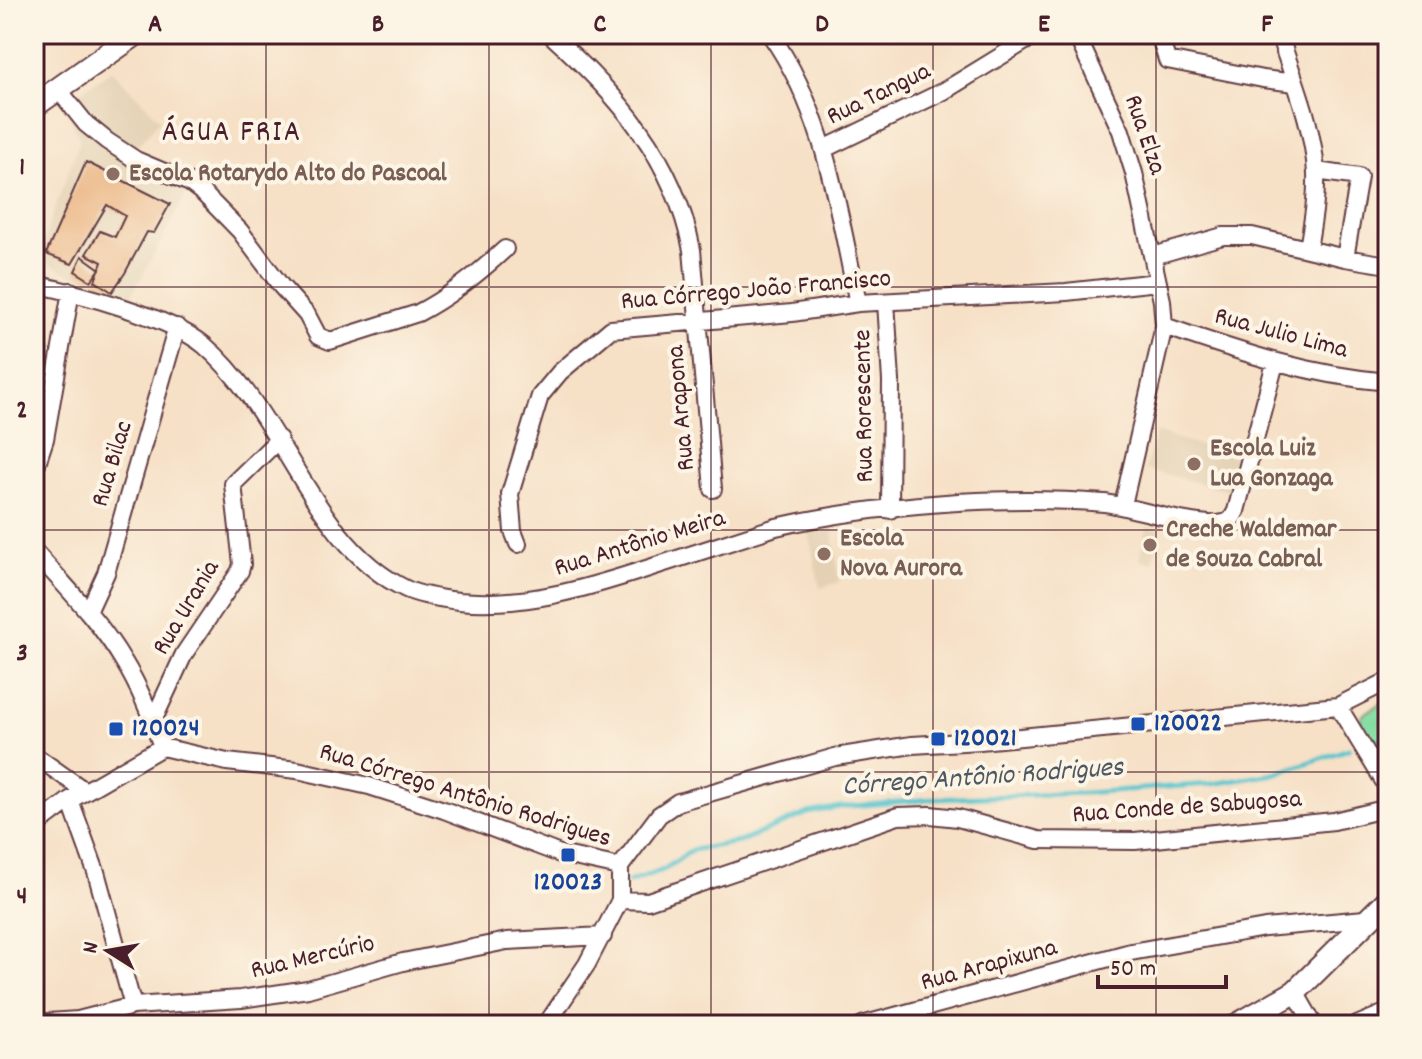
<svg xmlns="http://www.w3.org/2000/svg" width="1422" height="1059" font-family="Dekko,sans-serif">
<rect width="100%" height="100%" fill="#fcf5e5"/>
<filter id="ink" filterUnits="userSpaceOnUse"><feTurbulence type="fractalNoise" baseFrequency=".0125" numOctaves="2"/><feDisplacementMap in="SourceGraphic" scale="16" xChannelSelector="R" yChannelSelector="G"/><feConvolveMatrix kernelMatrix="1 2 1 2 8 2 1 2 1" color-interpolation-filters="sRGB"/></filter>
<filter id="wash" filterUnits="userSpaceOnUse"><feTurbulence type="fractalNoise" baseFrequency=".006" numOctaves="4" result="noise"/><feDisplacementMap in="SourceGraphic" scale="32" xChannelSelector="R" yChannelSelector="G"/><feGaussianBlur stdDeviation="1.8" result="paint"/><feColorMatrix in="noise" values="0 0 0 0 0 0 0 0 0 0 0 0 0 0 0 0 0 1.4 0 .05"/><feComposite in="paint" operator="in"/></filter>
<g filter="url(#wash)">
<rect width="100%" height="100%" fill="#f6e0c6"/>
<path fill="#e4d1b4" d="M 112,70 L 160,120 L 127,158 L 189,189 L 127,305 L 37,257 L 80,140 L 64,104 Z
M 1156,432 L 1243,459 L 1233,492 L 1145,469 Z
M 832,523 L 839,582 L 820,588 L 807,527 Z
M 1147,527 L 1160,529 L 1153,563 L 1140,560 Z"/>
<path fill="#81dba0" stroke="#667d66" stroke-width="2" d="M 1388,698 L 1388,772 L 1369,743 L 1360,722 L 1363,715 Z"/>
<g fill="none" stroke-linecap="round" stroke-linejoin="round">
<path stroke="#55c3cc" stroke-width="5" d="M 1373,741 L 1388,737
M 629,882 L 665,869 L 692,850 L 739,842 L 808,813 L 840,807 L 932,799 L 1084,793 L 1212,784 L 1274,774 L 1349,749"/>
</g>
<g id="blocks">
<path fill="#e9ad78" d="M 86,162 L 170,204 L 154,233 L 147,232 L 125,273 L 112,292 L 95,281 L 102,262 L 86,254 L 100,231 L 115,237 L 125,216 L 107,205 L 72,264 L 46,254 Z
M 82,256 L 100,269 L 91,281 L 75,271 Z"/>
</g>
</g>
<g filter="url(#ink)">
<use href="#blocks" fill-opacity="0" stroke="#643c42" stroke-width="2"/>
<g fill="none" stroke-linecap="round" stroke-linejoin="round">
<defs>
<path id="street" d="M 550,34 C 618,95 674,158 692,250 L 713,489
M 770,34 C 826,113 838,211 858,303
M 1076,34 L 1121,131 L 1134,173 L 1162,301 L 1164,326 L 1123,505
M 1159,34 L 1167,60 L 1263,79 L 1295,83
M 1279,34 C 1293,78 1314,127 1316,174 C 1317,199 1312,224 1308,249
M 58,89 L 86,124 L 107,141 L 136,160 L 190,183 L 203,193 L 240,231 L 281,286 L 307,315 L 318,336 L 330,341 L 418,313 C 451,296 478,274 505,249
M 824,149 L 944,91 L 1037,34
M 1316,171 L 1359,177 L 1345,258
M 1153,256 L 1223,236 L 1252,236 L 1345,258 L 1388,265
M 34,284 C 78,293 170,317 204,345 C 283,412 312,545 406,589 C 421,596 443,599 459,601 C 523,607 584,589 643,570 C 687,556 732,541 776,527 C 877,504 1001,495 1104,503 C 1132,506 1208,533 1229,521 C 1233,518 1234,515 1236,511 L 1275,363
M 886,302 L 891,381 L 890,510
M 1164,326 C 1240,352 1307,375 1388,382
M 34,472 L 45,439 L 71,291
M 518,544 L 513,531 L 510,494 L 540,396 L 560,372 L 611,329 L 792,313 L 858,303 L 1066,292 L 1158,282
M 34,551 C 65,586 100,621 124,662 C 140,688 152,718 162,747
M 88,612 L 106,573 L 177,327
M 1338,706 L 1388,788
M 153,721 L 184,654 L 240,571 L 242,564 L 233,484 L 279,439
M 34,755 L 85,791
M 70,800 L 96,872 L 133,1006
M 34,827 L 70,800 L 162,747 L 227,762 L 297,770 L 369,786 L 444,810 L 560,854 L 620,867
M 620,900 L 648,901 L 898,816 L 930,815 L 958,818 L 1038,840 L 1135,841 L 1334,821 L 1388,808
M 1295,992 L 1314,1025
M 34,1023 L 78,1020 L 133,1006 L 241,999 L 308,989 L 403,962 L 507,941 L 603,936
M 546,1025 L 587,964 L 620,900 L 620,867 L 659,815 L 678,802 L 835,757 L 912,745 L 980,741 L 1338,706 L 1388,681
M 862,1025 L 1131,952 L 1265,928 L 1365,919
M 1357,1025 L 1388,1012"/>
<path id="secondary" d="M 34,106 L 136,34
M 1237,1025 L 1295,992 L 1388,900"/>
</defs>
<use href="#street" stroke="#643c42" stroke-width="20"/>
<use href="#secondary" stroke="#643c42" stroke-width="26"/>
<use href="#street" stroke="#fff" stroke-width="16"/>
<use href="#secondary" stroke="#fff" stroke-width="22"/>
</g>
</g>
<path fill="none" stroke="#4a1f2b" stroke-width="2" stroke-opacity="0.55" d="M 266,34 L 266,1025M 489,34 L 489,1025M 711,34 L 711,1025M 933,34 L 933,1025M 1156,34 L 1156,1025M 34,287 L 1388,287M 34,530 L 1388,530M 34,772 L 1388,772"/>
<g fill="#8d6e63" stroke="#fcf5e5" stroke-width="3">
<circle cx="113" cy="174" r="8"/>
<circle cx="1194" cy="464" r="8"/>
<circle cx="1150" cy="545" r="8"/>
<circle cx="824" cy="554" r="8"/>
</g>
<g fill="#1a4fb4" stroke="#fcf5e5" stroke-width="3">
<rect x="1130" y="716" width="16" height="16" rx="4"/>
<rect x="108" y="721" width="16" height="16" rx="4"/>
<rect x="930" y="731" width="16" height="16" rx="4"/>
<rect x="560" y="847" width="16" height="16" rx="4"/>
</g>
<g text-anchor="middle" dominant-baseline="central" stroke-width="8" stroke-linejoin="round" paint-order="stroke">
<g font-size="26" fill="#4a1f2b" stroke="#fcf5e5">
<text transform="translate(879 95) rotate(-26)">Rua Tangua</text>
<text transform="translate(1144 135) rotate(71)">Rua Elza</text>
<text transform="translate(756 291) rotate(-5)">Rua Córrego João Francisco</text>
<text transform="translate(1281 334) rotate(15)">Rua Julio Lima</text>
<text transform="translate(865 406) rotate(-91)">Rua Rorescente</text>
<text transform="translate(682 408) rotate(-95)">Rua Arapona</text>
<text transform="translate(113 464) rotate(-73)">Rua Bilac</text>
<text transform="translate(640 544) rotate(-17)">Rua Antônio Meira</text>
<text transform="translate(187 608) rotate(-59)">Rua Urania</text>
<text transform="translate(465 796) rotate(17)">Rua Córrego Antônio Rodrigues</text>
<text transform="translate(1187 808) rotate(-4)">Rua Conde de Sabugosa</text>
<text transform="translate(313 958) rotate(-13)">Rua Mercúrio</text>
<text transform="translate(989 966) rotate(-15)">Rua Arapixuna</text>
</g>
<g font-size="26" font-weight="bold" fill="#785e54" stroke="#fcf5e5" text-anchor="start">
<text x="129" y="174">Escola Rotarydo Alto do Pascoal</text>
<text x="1210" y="449">Escola Luiz<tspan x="1210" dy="30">Lua Gonzaga</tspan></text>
<text x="1166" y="530">Creche Waldemar<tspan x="1166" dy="30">de Souza Cabral</tspan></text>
<text x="840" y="539">Escola<tspan x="840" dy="30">Nova Aurora</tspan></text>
</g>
<g font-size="26" font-weight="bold" fill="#164399" stroke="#fcf5e5" text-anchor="start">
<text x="1154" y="724">120022</text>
<text x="132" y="729">120024</text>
<text x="954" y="739">120021</text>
<text x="568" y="883" text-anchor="middle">120023</text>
</g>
<g font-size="28" font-style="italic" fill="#4e5863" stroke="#fcf5e5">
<text transform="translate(983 779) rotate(-4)">Córrego Antônio Rodrigues</text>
</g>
<g font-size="30" letter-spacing="2" fill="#4a1f2b" stroke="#fcf5e5">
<text x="232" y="134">ÁGUA FRIA</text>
</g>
</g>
<rect width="1422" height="1059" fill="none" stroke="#fcf5e5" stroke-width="88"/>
<g transform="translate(108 951) rotate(281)" stroke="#fcf5e5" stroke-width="6" paint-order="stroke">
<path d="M0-6L14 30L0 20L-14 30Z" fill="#4a1f2b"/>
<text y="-12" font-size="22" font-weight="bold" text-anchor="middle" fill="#4a1f2b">N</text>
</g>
<path d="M1098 975v12h128v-12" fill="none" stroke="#4a1f2b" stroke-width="4"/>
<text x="1110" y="975" font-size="24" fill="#4a1f2b" stroke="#fcf5e5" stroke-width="6" paint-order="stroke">50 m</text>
<rect x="44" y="44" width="1334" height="971" fill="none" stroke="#4a1f2b" stroke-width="3"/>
<g font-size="26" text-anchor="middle" font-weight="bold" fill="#4a1f2b">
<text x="155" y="31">A</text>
<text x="378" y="31">B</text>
<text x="600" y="31">C</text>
<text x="822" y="31">D</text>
<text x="1044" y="31">E</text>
<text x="1267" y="31">F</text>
<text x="22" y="174">1</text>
<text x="22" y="417">2</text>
<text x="22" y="660">3</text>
<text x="22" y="903">4</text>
</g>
</svg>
